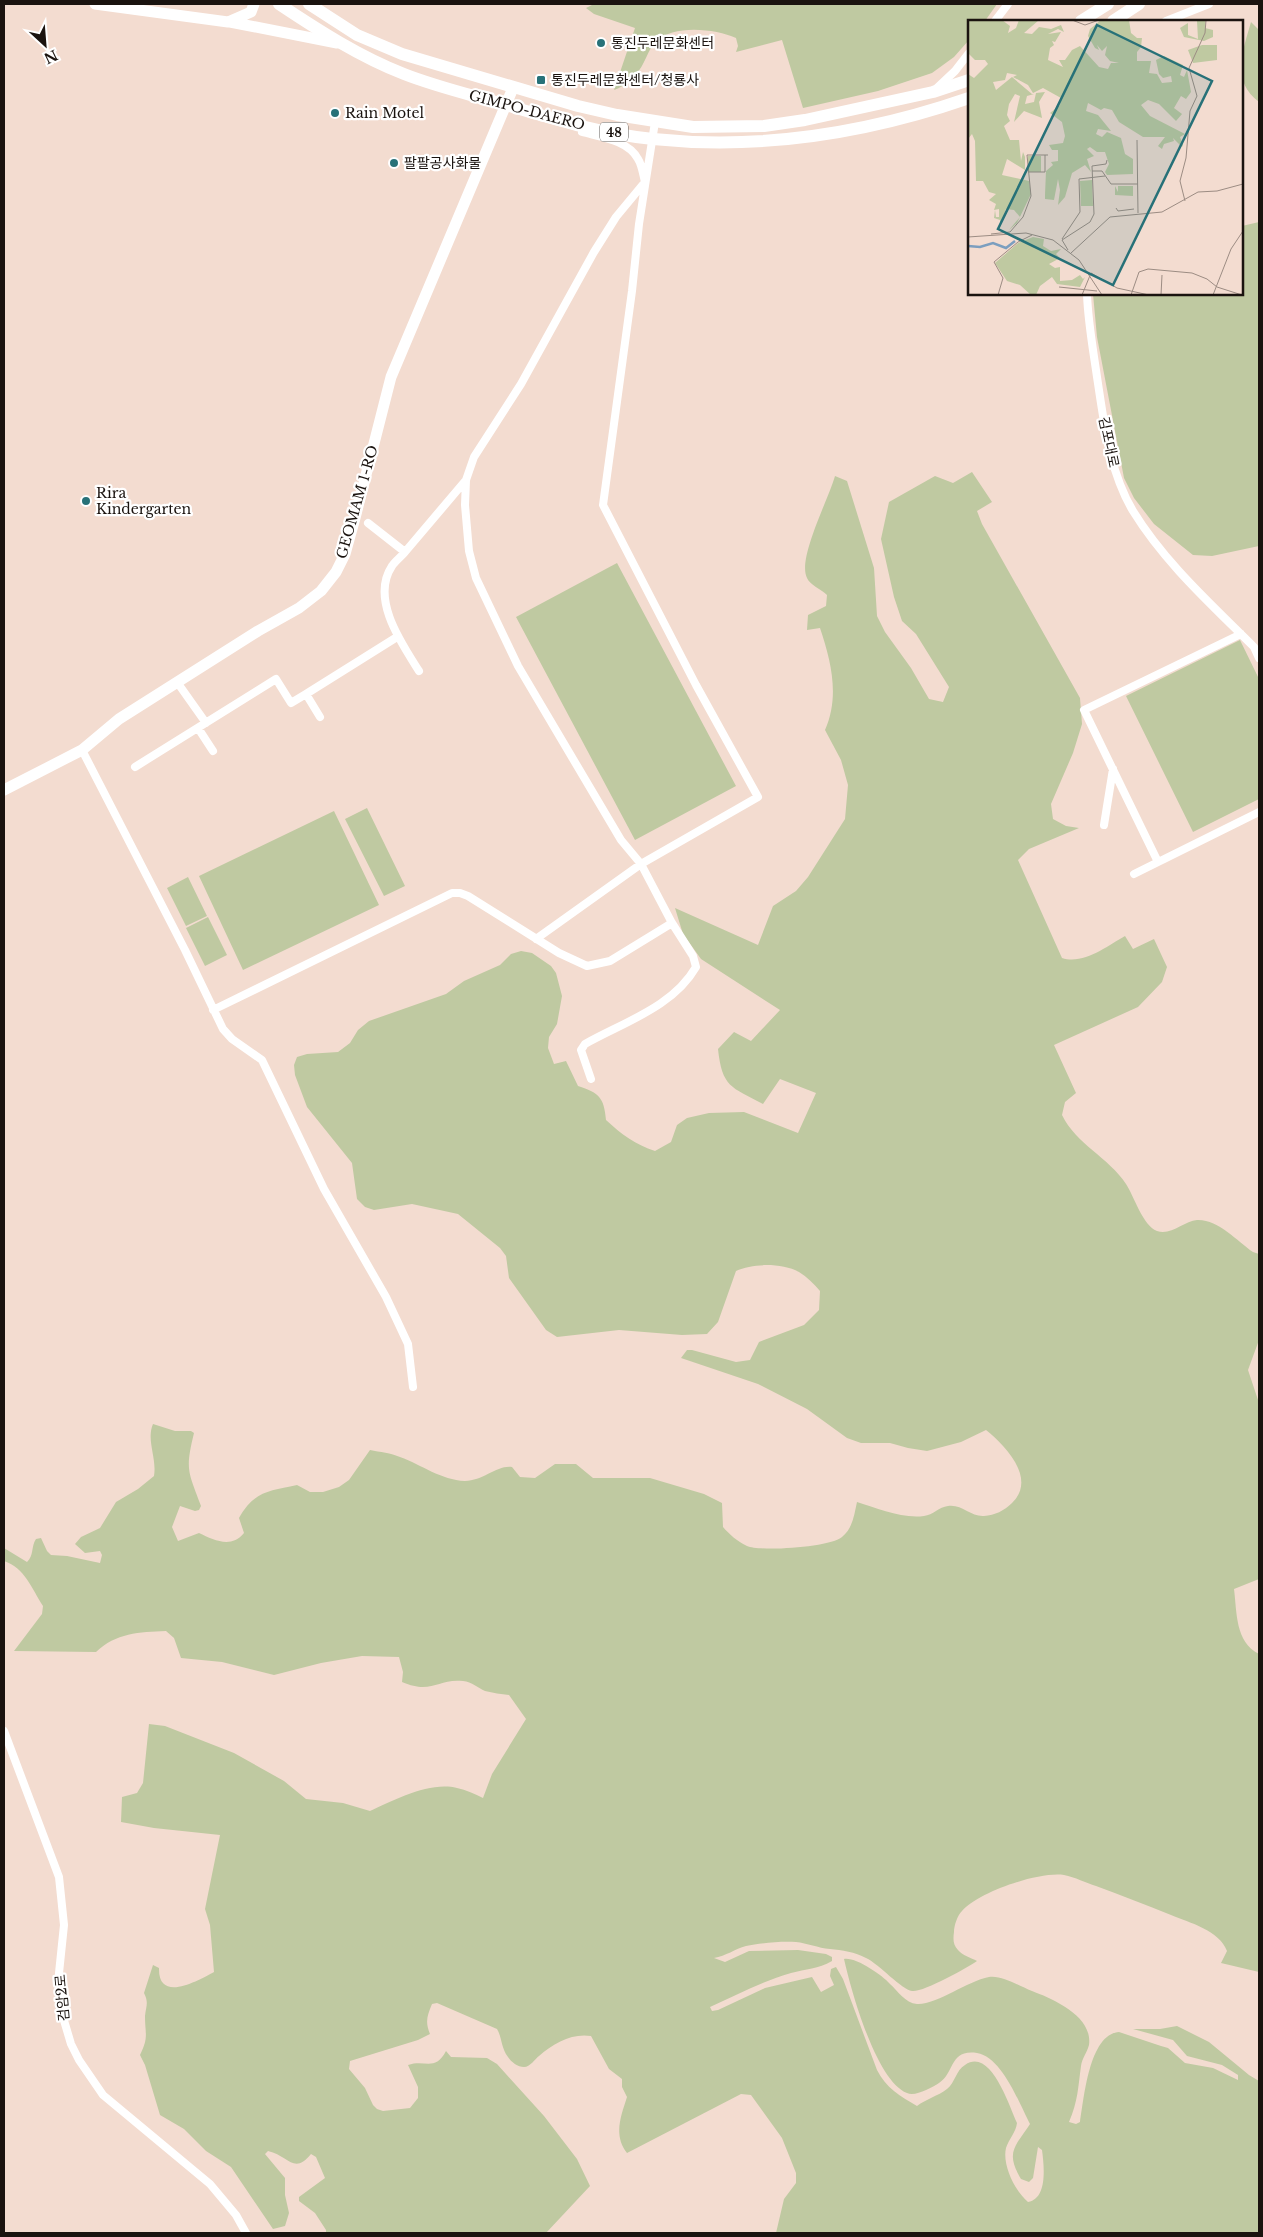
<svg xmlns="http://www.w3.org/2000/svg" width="1263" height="2237" font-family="'Libre Baskerville','Noto Sans KR',serif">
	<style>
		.green { fill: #bfc9a1 }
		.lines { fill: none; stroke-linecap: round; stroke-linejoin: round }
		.street { stroke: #fff; stroke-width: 8 }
		.secondary { stroke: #fff; stroke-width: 11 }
		.primary { stroke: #fff; stroke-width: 12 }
		.poi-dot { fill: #277178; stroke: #fff; stroke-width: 2 }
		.labels { text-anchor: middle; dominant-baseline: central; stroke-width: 4.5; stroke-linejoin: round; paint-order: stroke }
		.shield { fill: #fff; stroke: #5f5a57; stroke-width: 1 }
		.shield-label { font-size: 12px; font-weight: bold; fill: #1a130f }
		.poi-label { font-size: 14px; fill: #1a130f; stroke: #fff; text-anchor: start }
		.street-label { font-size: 14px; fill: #1a130f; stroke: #fff }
		.inset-river { fill: none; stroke: #7b9ebf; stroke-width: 2.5 }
		.inset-road { fill: none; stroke: #9c8c83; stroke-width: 1 }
		.view { fill: #277178; fill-opacity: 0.15; stroke: #277178; stroke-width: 2.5 }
		.inset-edge { fill: none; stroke: #1a130f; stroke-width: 2.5 }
	</style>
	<rect width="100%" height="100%" fill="#f3dcd0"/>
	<path class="green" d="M594 4H997L985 21H969V40L954 57 932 73 878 91 803 108 782 40 736 52 738 46 736 38C715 29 674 24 655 42 650 48 647 56 644 62 638 75 626 86 614 90L635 28 594 14 586 8Z
		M1251 22 1259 30V102C1230 80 1243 51 1251 22Z
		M1259 222V546L1212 556 1193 555 1154 524 1134 498 1124 478 1097 337 1093 294H1242V226Z
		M972 472 992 502 977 511 982 524 1080 698 1082 724 1073 753 1051 804 1053 819 1066 826 1079 828 1029 849 1018 860 1062 958C1084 965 1107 946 1125 936L1133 949 1154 939 1167 967 1162 982 1138 1007 1054 1045 1076 1093 1065 1102 1062 1115C1076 1144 1108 1157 1126 1184 1134 1196 1143 1226 1157 1231 1171 1236 1184 1221 1197 1220 1218 1219 1237 1241 1253 1252L1259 1254V1340L1248 1370 1259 1403V1579L1234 1589C1237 1612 1235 1642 1259 1654V1972L1221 1963 1227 1951C1219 1930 1190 1923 1171 1915 1146 1905 1121 1895 1096 1886 1086 1883 1075 1877 1064 1875 1040 1871 978 1892 962 1911 957 1916 954 1926 954 1932 953 1939 953 1945 958 1950 962 1955 971 1958 977 1961 967 1968 922 1993 912 1991 902 1990 879 1964 866 1958 855 1952 842 1950 830 1949 818 1948 807 1943 796 1942 781 1941 760 1943 746 1946 735 1949 726 1956 714 1958L725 1962 749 1951 798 1950 826 1954 832 1957V1961C818 1969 806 1969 791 1973 763 1981 737 1995 710 2007L712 2011 718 2010 765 1988 812 1977 821 1992 834 1985 830 1976 831 1969 836 1967 843 1979 877 2070C886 2088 900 2096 917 2106 926 2099 938 2096 947 2089 955 2083 956 2070 965 2065 991 2047 1009 2106 1017 2123 1016 2132 1009 2139 1006 2148 1002 2165 1015 2191 1028 2202 1048 2199 1044 2165 1042 2150L1038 2147 1033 2178 1029 2182 1021 2179C1005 2152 1015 2147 1030 2124 1019 2103 1002 2057 977 2053 949 2049 955 2073 939 2083 931 2088 915 2097 907 2093 876 2081 851 1990 844 1959 856 1957 882 1975 890 1984 898 1991 905 2003 917 2004 937 2005 967 1981 989 1977 1002 1975 1019 1986 1032 1991 1053 1999 1093 2016 1089 2045 1087 2053 1082 2058 1081 2066 1078 2088 1078 2101 1069 2122L1076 2124 1080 2122C1084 2099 1089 2034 1119 2032L1161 2046 1168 2048 1185 2063 1213 2068 1238 2080V2075L1222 2065 1187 2056 1173 2040 1133 2029H1160L1177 2026 1209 2042 1249 2075 1259 2081V2233H776L784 2199 796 2183V2173L782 2138 751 2095 741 2094 627 2153C613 2135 621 2116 627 2097L622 2087V2079L609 2069 591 2036C572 2033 554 2043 539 2056 535 2059 530 2067 524 2067 518 2067 511 2062 508 2057 501 2048 502 2037 497 2029L437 2003 432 2004C427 2016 425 2022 430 2034L418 2040 350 2061 349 2069 365 2088 373 2105 377 2109 383 2111 410 2108 418 2098V2087L408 2065C425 2059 435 2072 446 2051L451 2057 487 2058 497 2064 544 2116 577 2159 590 2186 546 2233H326V2230L315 2213 299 2201V2197L325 2178 316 2157 311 2154C294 2175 289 2156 268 2151L265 2154 285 2178V2195L289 2213 285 2226 273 2229 231 2167 206 2151 184 2129 160 2115 145 2065 140 2055C149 2037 145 2034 145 2016 146 2006 149 2003 144 1993L153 1965 159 1968C158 2004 199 1980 214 1972L210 1925 205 1909 220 1835 154 1828 121 1822 122 1797 137 1793 143 1783 149 1724 165 1726 234 1753 284 1781 306 1799 343 1803 370 1811C394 1800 430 1781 457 1788 466 1790 475 1794 483 1798L492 1774 526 1719 509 1695C501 1694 493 1693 485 1691 478 1688 472 1682 463 1681 438 1678 432 1695 402 1682L403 1672 399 1657 362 1656 321 1663 274 1675 222 1662 181 1658 174 1638 166 1631C139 1632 116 1633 96 1652L14 1651 42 1614 43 1606C32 1589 25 1568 4 1561V1548L27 1562C34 1556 31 1546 36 1539L41 1538 47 1551 51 1555 67 1556 100 1563 102 1555 100 1551 85 1553 75 1544 81 1537 100 1528 116 1502 138 1489 154 1476C157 1458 146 1440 153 1424L175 1431H191L194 1433C185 1470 188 1471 201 1506L199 1510 195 1511 180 1506 172 1527 178 1541 199 1533C214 1540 231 1549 244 1533L239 1518C254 1491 269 1491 297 1485L310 1492H323L339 1487 349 1480 370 1450C380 1452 391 1453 400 1457 422 1465 441 1480 465 1481 483 1481 497 1465 512 1467L520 1477 535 1478 555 1464H576L593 1478H650L704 1494 722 1503 723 1527C729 1534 738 1542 747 1546 761 1552 831 1547 842 1537 853 1528 854 1515 857 1502 877 1508 902 1519 924 1516 933 1515 939 1507 948 1506 962 1504 971 1517 984 1516 995 1515 1004 1511 1012 1503 1037 1479 1006 1446 986 1430L961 1442 927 1451 908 1448 890 1443H861L847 1438 807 1409 758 1384 681 1358 687 1350H692L736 1362 750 1360 759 1342 804 1325 819 1310 820 1291C814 1284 807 1277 799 1272 782 1263 753 1263 736 1271L718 1322 707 1334 682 1335 619 1330 557 1337 546 1330 509 1278 506 1256 500 1248 458 1214 412 1204 374 1210 365 1207 357 1199 352 1163 307 1107 295 1075 294 1065 297 1057 307 1054 338 1052 350 1043 358 1030 369 1021 446 994 464 981 500 965 511 954 521 951 532 953 551 966 556 973 562 996 557 1024 549 1037 548 1048 554 1064 566 1061 578 1086C599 1093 604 1097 606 1120 621 1134 636 1145 655 1151L671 1142 677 1125 687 1118 709 1113 744 1112 798 1133 816 1093 780 1079 763 1104C731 1087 722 1087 718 1049L734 1032 751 1041 780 1010 701 959 683 934 675 908 758 945 773 906 796 891 808 877 845 819 848 785 841 760 825 730C840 696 831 661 820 628L807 630 808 615 826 606 827 595C822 590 809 584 807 578 797 559 829 498 835 476L847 481 874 568 877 616 885 632 911 668 929 699 943 702 949 687 916 634 902 621 894 597 881 539 889 502 935 476 953 483Z
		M617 563 736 786 635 840 516 617Z
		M1240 640 1259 679V799L1193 832 1126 696Z
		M367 808 405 886 384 896 345 819Z
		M334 811 379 905 243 970 199 876Z
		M188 877 207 916 186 926 167 888Z
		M208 917 227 955 205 966 186 928Z"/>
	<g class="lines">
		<path class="street" d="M995 21 1008 4
			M1166 21 1209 4
			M937 88 955 71 969 53
			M582 132C600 137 628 140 638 159 642 165 643 174 645 182L616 217 594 252 521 384 474 457 466 480 465 505 469 551 476 578 518 666 621 840 641 864 672 923 693 956 696 967C673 1007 624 1022 585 1044L581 1050 591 1079
			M1087 294C1088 322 1093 349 1097 377 1104 422 1109 471 1133 511 1165 563 1211 604 1254 647L1259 658
			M368 523 405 552 466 480
			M405 552C401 557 395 561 392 566 370 599 402 644 419 671
			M177 682 206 723
			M320 717 306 694 397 637
			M198 728 213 751
			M82 750 185 950 223 1029 232 1039 262 1060 324 1189 386 1297 408 1344 413 1387
			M135 767 276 679 291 703 306 694
			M1104 825 1113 769
			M1158 862 1084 710 1241 634
			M1134 874 1259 812
			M536 939 641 864 758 797 696 685 603 505 632 291 639 224 655 122
			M213 1010 452 893H460L468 896 559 953 587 966 610 961 672 923
			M4 1731 59 1877 64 1925 59 1973 60 2007 71 2044 79 2060 103 2095 210 2184 236 2215 246 2233"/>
		<path class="secondary" d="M95 4 228 22 251 12 254 4
			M230 22 337 43
			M4 790 82 750 119 719 258 631 299 608 321 591 336 572 345 554 355 518 391 377 513 88"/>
		<path class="primary" d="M279 4C318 30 360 57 404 74 437 87 472 95 506 105 553 119 603 134 653 139 760 150 868 133 969 98
			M309 4 357 35 402 54 578 106 617 115 693 127 764 126 805 120 933 92 969 80
			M1081 21 1108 4
			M1113 21 1139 4"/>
	</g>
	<g class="poi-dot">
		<circle cx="601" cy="43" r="5"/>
		<rect x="536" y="75" width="10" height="10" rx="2.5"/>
		<circle cx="335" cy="113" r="5"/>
		<circle cx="394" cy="163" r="5"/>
		<circle cx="86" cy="501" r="5"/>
	</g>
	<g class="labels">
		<rect class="shield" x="600" y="122.5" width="28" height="19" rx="4"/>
		<g class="shield-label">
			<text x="614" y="132">48</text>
		</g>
		<g class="poi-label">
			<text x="611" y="43">통진두레문화센터</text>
			<text x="551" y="80">통진두레문화센터/청룡사</text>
			<text x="345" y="113">Rain Motel</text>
			<text x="404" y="163">팔팔공사화물</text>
			<text x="96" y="493">Rira<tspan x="96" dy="16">Kindergarten</tspan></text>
		</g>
		<g class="street-label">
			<text transform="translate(527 110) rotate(15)">GIMPO-DAERO</text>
			<text transform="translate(1109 442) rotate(78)">김포대로</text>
			<text transform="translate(357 502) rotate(-74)">GEOMAM 1-RO</text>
			<text transform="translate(62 1998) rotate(-95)">검암2로</text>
		</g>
	</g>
	<g transform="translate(968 20)">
		<rect width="275" height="275" fill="#f3dcd0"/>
		<path d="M0 0H34L42 6 40 13 48 8 51 0H71L56 13 64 14 71 7 83 9 93 5 96 12 90 9 80 14 93 12 87 22 84 21 86 25 82 28 80 40 95 47 91 40H97L104 30 112 26 131 47 140 49 143 43H151L142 41 137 35 139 26 134 31 129 25 131 30 127 28 120 16 122 9 133 0H161L163 13 169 18H174L173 27 169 32V41H183L181 53 189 54 194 63 204 62 203 56 195 58 191 54 188 40 196 36 215 45 212 55 216 57 219 50 223 72 218 79 213 76 206 88 214 94 208 101 191 84 180 80 173 85 182 96 217 114 212 117 215 125 214 127 205 118 206 121 196 124 194 129 190 126 197 117H175L151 102 144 90 136 88 133 90 120 83 118 91 130 95 143 111 130 109 128 114 134 117 139 112 153 118 157 134 165 139V154L139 155 137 152 141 144 137 132H129L122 127 119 129 126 136 119 139 123 152 117 145 104 153 97 177 90 185 92 170 90 159 86 180 77 179V175L78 151 85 145 83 142 90 141V130H84L81 125 95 123 97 116 94 102 82 93 92 85 93 78 75 68 65 73 60 65 45 57 49 55 39 53 37 60 25 62 28 70 44 57 64 74H66L59 76 57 84 66 82 68 73 77 72 71 82 74 98 56 91 46 102 52 76 47 74 41 84 39 95 42 101 36 106 42 120H51L53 141 55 132 57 137V150L39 139 34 155 61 161 63 174 49 203 41 210 52 197 46 190 38 189 32 207V200L26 198 27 190 28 197H31V189L26 190 28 184 21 180 28 174 21 172 15 161H8L7 121 4 114 0 119V54L6 58 20 44 17 40H7L0 33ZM229 1H237V8L245 10V17L236 21 216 17 212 8 220 3V15L230 19ZM234 25H249V40L225 43 220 30ZM60 136H73V152H60ZM124 160 125 186H113L112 161ZM147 166 150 172V166H165V176L147 175ZM65 217 76 219 75 226 83 231 93 229 88 234 92 238 81 244 87 248 92 247V261L104 260 112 255 115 259 117 257 112 267 89 264 84 257 72 266 68 275H63L52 265 39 261 27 243 50 223Z" fill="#bfc9a1"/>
		<path class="inset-river" d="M0 226 12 227 25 223 38 228 47 221"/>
		<path class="inset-road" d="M104 0 117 5 131 0M169 120 170 193M124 151H134L143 164H170M60 152H77V135M217 181 212 161 218 138 222 91 229 76 221 48 237 13 238 0M148 188 150 191 166 189M42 212 55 197 63 176 59 135H80M23 214 42 212M0 217 58 213 85 220 111 240 134 275M94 219 112 192 111 159 137 156M100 230 94 220 122 202 126 194 124 146 138 144 139 140M103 233 142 197 194 192 230 172 249 171 275 164M91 267 129 271M30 275 35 258 26 242 50 222 64 215M114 275 123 253 149 268 181 275M163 275 171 252 180 249 224 253 239 259 249 267 274 275M193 275 194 255M245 275 263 229 275 211"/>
		<path class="view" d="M129 5 244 61 145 265 30 209Z"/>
		<rect width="275" height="275" class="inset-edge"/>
	</g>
	<rect width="1263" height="2237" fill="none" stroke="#1a130f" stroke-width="10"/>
	<g transform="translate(45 45) rotate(154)" stroke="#ffffff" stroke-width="4" paint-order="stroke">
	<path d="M0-4L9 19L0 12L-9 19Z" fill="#1a130f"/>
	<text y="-8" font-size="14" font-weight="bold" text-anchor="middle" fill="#1a130f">N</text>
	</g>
</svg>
